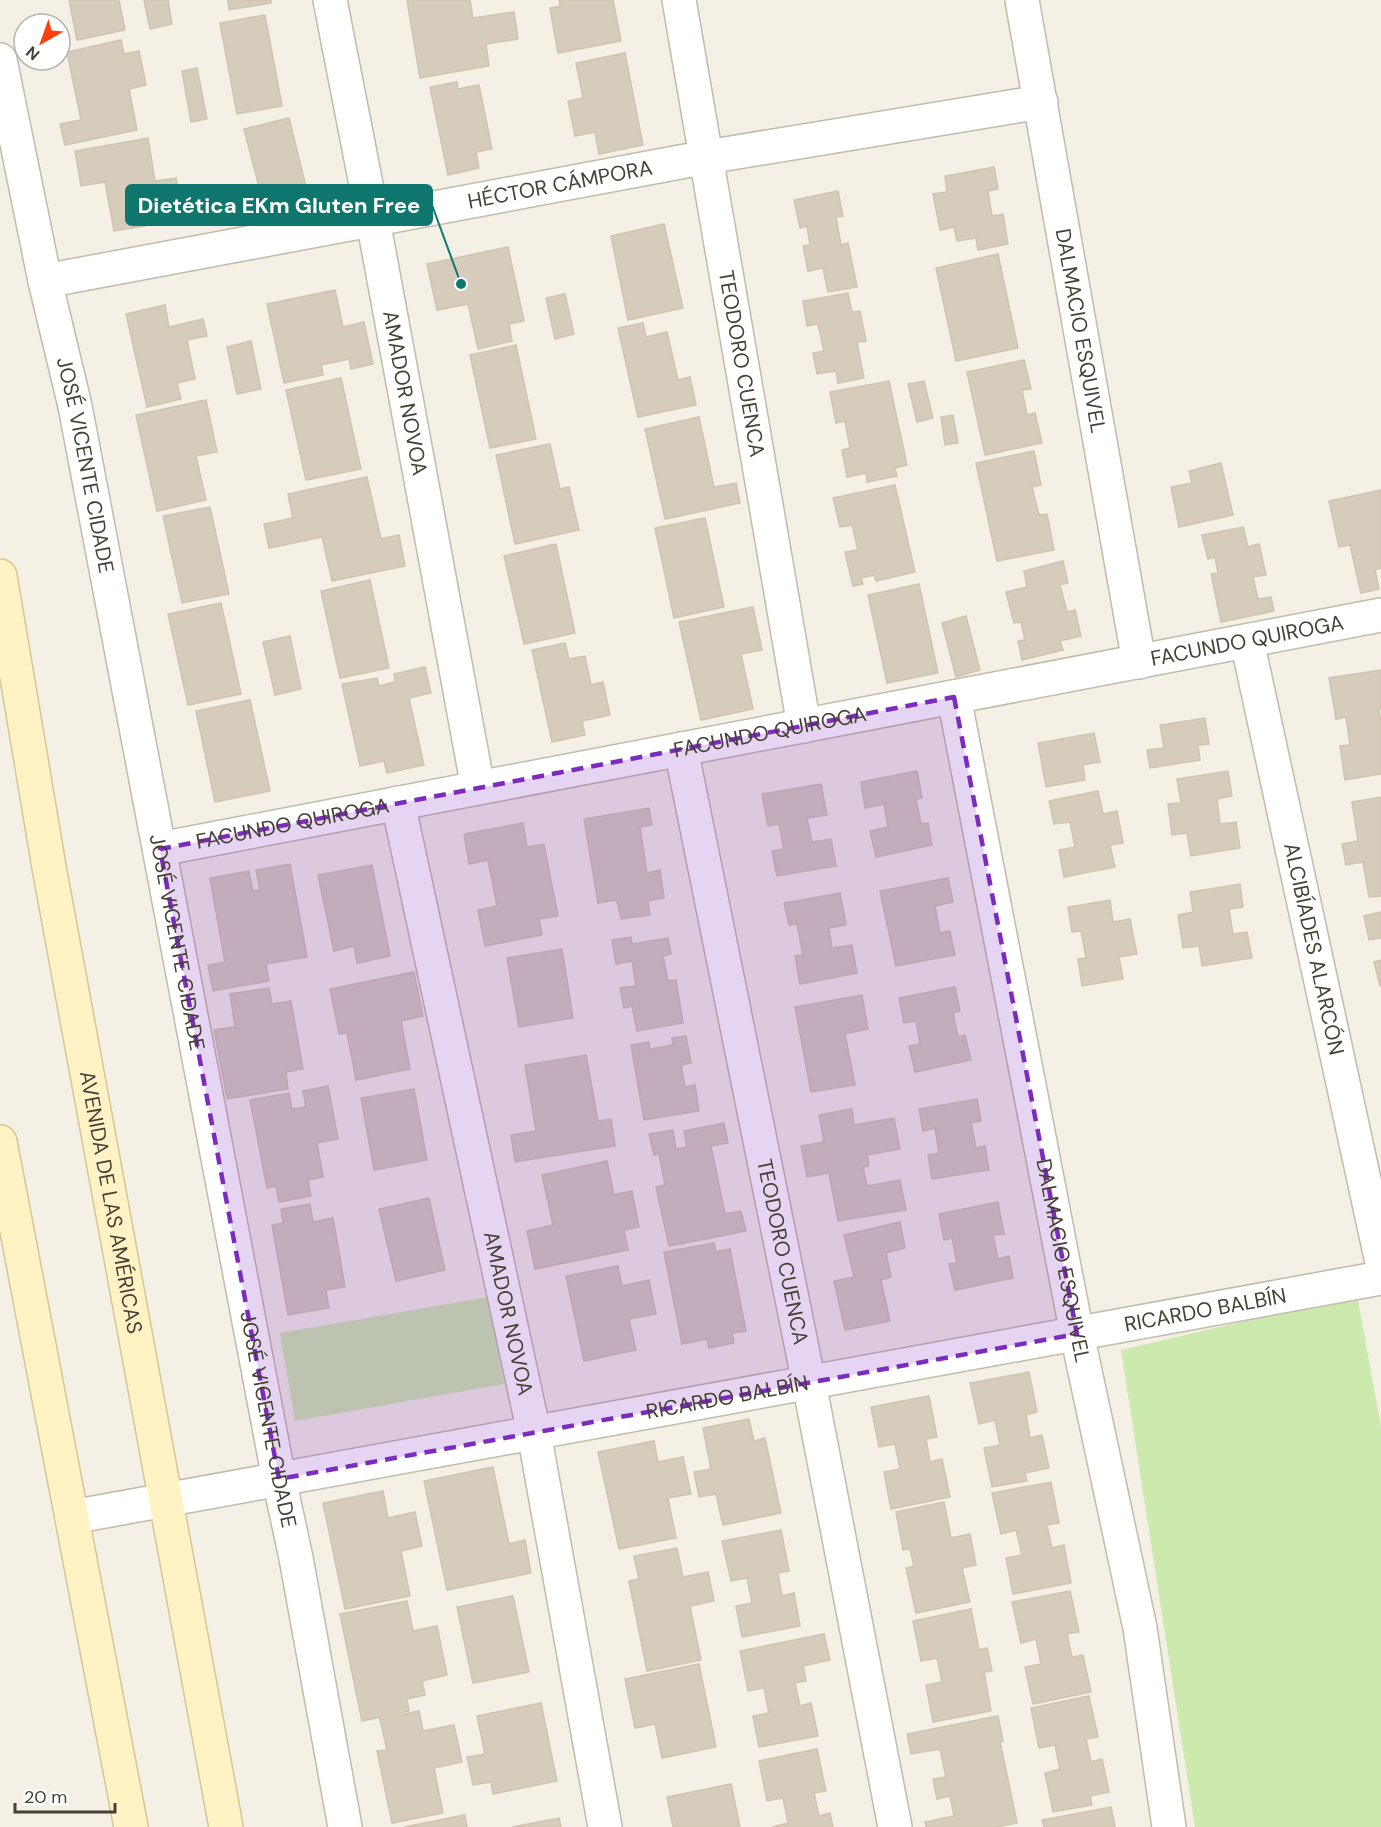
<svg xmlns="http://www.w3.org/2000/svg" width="1381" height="1827" font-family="'DM Sans',sans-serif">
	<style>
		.green { fill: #cce9ae }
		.building { fill: #d5ccbb; stroke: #d0c4ae; stroke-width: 1.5 }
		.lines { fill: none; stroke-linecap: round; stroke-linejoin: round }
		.minor-casing { stroke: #c2bbab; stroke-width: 36 }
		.secondary-casing { stroke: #d5c695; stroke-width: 36 }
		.minor { stroke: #fff; stroke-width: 33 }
		.secondary { stroke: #fff3c5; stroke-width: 33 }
		.marked { fill: #7b2cbf; fill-opacity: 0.2; stroke: #7b2cbf; stroke-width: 4.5; stroke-dasharray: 12 8; stroke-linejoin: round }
		.labels { text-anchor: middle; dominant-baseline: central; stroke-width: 4.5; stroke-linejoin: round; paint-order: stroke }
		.street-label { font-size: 21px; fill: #474035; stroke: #fff }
		.leader { fill: none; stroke: #0f766e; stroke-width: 2 }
		.callout-dot { fill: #0f766e; stroke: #fff; stroke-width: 2 }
		.callout { fill: #0f766e; stroke: #0f766e; stroke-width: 2 }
		.callout-label { font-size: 22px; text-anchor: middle; font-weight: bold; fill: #fff }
	</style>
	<rect width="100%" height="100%" fill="#f4f0e6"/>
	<path class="green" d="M1357 1295 1381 1426V1827H1195L1121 1350Z
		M488 1297 504 1384 295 1421 280 1333Z"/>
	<path class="building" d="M69 0H119L125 30 77 40Z
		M144 0H168L172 24 150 29Z
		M228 0H271V3L229 10Z
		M407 0H470L473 18 514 12 518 39 486 44 489 66 420 78Z
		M559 0H613L621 41 558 53 550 8 560 6Z
		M265 15 282 106 237 114 220 23Z
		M121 40 124 54 139 51 146 85 129 89 137 130 65 145 60 124 81 120 67 52Z
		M625 53 643 145 599 154 595 132 575 136 568 101 583 98 576 63Z
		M197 68 207 119 191 122 182 71Z
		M457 82 458 89 479 85 492 149 476 152 479 168 448 175 430 87Z
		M289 118 307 191 263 202 244 129Z
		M148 138 155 181 176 178 183 220 114 231 105 182 81 186 75 151Z
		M994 167 998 189 988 191 992 216 1003 214 1008 244 978 250 976 238 957 241 954 227 940 230 933 194 947 192 945 176Z
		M838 191 843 216 836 217 841 245 848 243 857 287 828 292 823 268 808 271 803 246 810 245 807 226 800 228 794 200Z
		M664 224 683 308 628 320 611 236Z
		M508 247 524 321 509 324 512 341 478 349 468 304 437 310 427 264Z
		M998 254 1018 348 956 361 936 268Z
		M335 290 343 327 364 322 373 364 351 369 349 359 321 365 323 375 284 383 267 304Z
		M848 293 852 312 860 311 866 341 857 342 864 378 838 383 836 371 817 374 813 353 824 351 818 324 807 326 803 301Z
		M565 294 574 334 555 339 546 298Z
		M165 305 169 327 203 319 207 336 187 340 195 379 177 383 181 399 147 407 126 314Z
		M643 323 646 337 667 332 678 380 690 377 696 405 638 417 618 328Z
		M251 341 261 389 237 394 227 347Z
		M516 345 536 439 490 448 470 355Z
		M1024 360 1031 389 1022 390 1027 415 1035 413 1042 443 985 455 967 372Z
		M341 378 361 469 306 480 286 390Z
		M889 381 907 465 895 468 897 476 867 482 866 473 847 477 842 450 850 448 845 421 836 423 830 392Z
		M924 381 933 418 917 422 908 384Z
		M206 400 217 452 196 456 206 500 157 511 136 415Z
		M953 415 958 443 945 445 941 417Z
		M699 417 714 487 736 483 740 503 665 519 645 429Z
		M550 444 560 489 569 487 579 530 515 544 496 455Z
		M1034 451 1041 485 1032 487 1039 515 1047 514 1054 550 997 561 976 463Z
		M1221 463 1233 515 1179 527 1171 487 1192 483 1189 471Z
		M367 477 381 539 399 535 405 566 332 581 322 537 269 548 264 524 293 518 288 494Z
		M895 485 915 572 876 581 874 575 861 578 863 584 853 586 845 552 858 550 852 525 840 527 833 498Z
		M1381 490V568L1375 570 1379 589 1361 593 1350 545 1339 547 1329 501Z
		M210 507 229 594 182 603 163 516Z
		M705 518 724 607 674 618 655 528Z
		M1243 527 1248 547 1259 544 1266 575 1253 577 1258 599 1271 597 1274 611 1221 622 1211 574 1218 573 1215 557 1208 559 1202 535Z
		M556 544 575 633 524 644 504 556Z
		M1063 561 1068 583 1060 585 1067 612 1075 610 1081 636 1060 641 1063 650 1022 660 1018 641 1025 640 1021 622 1014 623 1006 592 1027 587 1024 571Z
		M370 580 389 668 340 678 321 591Z
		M919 584 938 673 887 683 868 595Z
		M221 603 241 694 188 705 168 614Z
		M753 607 762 650 741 654 753 709 701 720 679 622Z
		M966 616 980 670 956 677 942 623Z
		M290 636 301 689 275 695 263 642Z
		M565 643 569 659 585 656 591 685 603 682 610 715 582 721 585 735 552 742 532 650Z
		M425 667 431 693 409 698 424 765 387 773 384 761 360 766 342 684 377 678 379 686 395 682 394 674Z
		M1381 670V709H1379L1381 724V774L1345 780 1340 746 1350 745 1346 717 1336 719 1329 678Z
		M250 700 270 791 215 802 196 711Z
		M1205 718 1209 744 1198 745 1200 760 1150 768 1147 750 1164 748 1160 725Z
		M1094 733 1100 762 1083 765 1085 780 1046 787 1038 743Z
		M917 771 922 798 916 799 921 824 928 823 932 845 876 857 870 831 888 827 884 804 865 808 861 782Z
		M1228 771 1232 796 1217 799 1220 824 1236 822 1240 848 1191 856 1187 833 1172 835 1168 804 1181 803 1177 779Z
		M821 784 827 815 807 818 812 842 831 839 836 866 777 876 772 851 784 849 779 824 768 826 762 794Z
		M1098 791 1103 814 1117 811 1123 843 1110 845 1115 867 1064 877 1059 850 1075 847 1070 822 1054 824 1049 801Z
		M1381 797V896L1369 897 1363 862 1346 865 1342 844 1358 841 1352 802Z
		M649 808 652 825 640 827 647 873 660 870 664 898 648 901 650 915 621 919 617 900 598 903 584 819Z
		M523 823 527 847 544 844 558 916 539 919 542 935 485 946 478 910 497 906 488 860 469 864 464 834Z
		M290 864 307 957 266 964 269 981 213 991 208 965 225 962 210 878 249 871 253 891 260 890 256 870Z
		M372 865 390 956 357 963 354 946 334 951 318 875Z
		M948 878 953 902 935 906 940 933 950 931 955 955 896 966 880 891Z
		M1240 884 1243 907 1229 909 1233 934 1247 932 1252 958 1202 966 1199 946 1183 948 1178 915 1193 912 1190 892Z
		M840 893 846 925 829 928 832 948 852 945 857 973 800 984 795 956 803 955 797 924 789 925 784 903Z
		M1110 900 1113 922 1130 919 1137 954 1119 957 1123 979 1082 986 1078 959 1086 958 1081 931 1072 932 1068 907Z
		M1381 912V938L1369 940 1364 916Z
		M631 937 632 944 668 938 671 954 663 956 668 981 676 980 683 1023 637 1031 632 1006 624 1008 620 988 636 986 632 961 616 964 612 940Z
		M562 949 573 1018 519 1027 507 958Z
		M1381 960V986H1380L1374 962Z
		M414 972 423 1016 401 1021 410 1069 356 1080 347 1033 339 1034 330 989Z
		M955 987 960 1011 953 1013 958 1037 965 1035 971 1060 915 1072 909 1046 920 1044 916 1021 904 1023 899 998Z
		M269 988 272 1004 291 1001 303 1069 286 1072 288 1089 227 1099 214 1030 235 1027 230 994Z
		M862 995 868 1029 845 1034 855 1085 811 1092 795 1007Z
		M686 1036 691 1063 681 1065 685 1087 695 1085 699 1111 644 1120 631 1045 649 1042 650 1049 673 1045 672 1038Z
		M586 1055 598 1121 611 1119 615 1146 515 1162 511 1135 536 1131 525 1065Z
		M328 1086 338 1139 317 1143 323 1177 308 1180 311 1196 279 1202 276 1186 267 1188 250 1100 289 1093 292 1109 306 1107 303 1091Z
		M414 1089 427 1160 374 1170 361 1098Z
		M977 1099 981 1121 971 1123 976 1148 985 1146 989 1170 932 1179 928 1155 939 1153 935 1128 923 1131 919 1109Z
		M852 1109 854 1125 894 1118 900 1149 867 1155 869 1166 863 1167 867 1186 900 1180 906 1210 838 1221 829 1173 807 1177 801 1146 824 1142 819 1115Z
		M724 1123 728 1143 711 1146 725 1214 741 1211 746 1231 669 1246 656 1187 665 1185 659 1154 654 1155 649 1134 673 1130 676 1149 687 1147 684 1131Z
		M607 1161 614 1195 632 1191 639 1227 624 1230 628 1250 535 1269 527 1231 553 1225 542 1175Z
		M429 1198 445 1270 396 1281 379 1209Z
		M998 1202 1004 1234 993 1235 998 1259 1009 1256 1013 1278 955 1290 949 1264 957 1263 952 1238 944 1240 939 1214Z
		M310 1204 313 1222 333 1218 345 1287 326 1290 329 1308 288 1315 272 1225 283 1223 281 1209Z
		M900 1222 905 1248 886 1253 891 1277 881 1280 890 1321 845 1330 834 1281 854 1277 844 1235Z
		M714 1243 716 1252 730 1249 746 1331 732 1333 734 1343 709 1348 707 1339 682 1344 664 1252Z
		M618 1266 622 1286 649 1280 656 1314 629 1319 636 1350 584 1361 566 1276Z
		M1029 1372 1037 1412 1026 1415 1030 1438 1042 1435 1049 1468 1025 1473 1027 1481 992 1487 984 1448 1000 1445 995 1420 979 1424 970 1383Z
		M929 1396 937 1437 926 1439 930 1462 942 1459 950 1497 891 1509 884 1472 900 1469 895 1444 879 1447 871 1407Z
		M749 1419 754 1441 765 1438 781 1513 723 1525 716 1494 699 1497 694 1472 711 1469 703 1428Z
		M654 1441 658 1462 683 1457 691 1494 668 1498 676 1538 619 1549 598 1452Z
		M493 1467 509 1544 525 1540 531 1573 447 1590 424 1481Z
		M1051 1482 1059 1523 1047 1525 1052 1548 1064 1545 1071 1583 1013 1594 1006 1558 1022 1555 1016 1530 1001 1534 992 1493Z
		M383 1491 388 1518 415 1512 422 1546 401 1551 410 1596 345 1609 323 1503Z
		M944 1502 951 1538 970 1534 976 1565 962 1568 970 1602 916 1613 906 1568 914 1566 910 1549 903 1550 896 1512Z
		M781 1530 789 1571 778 1573 782 1596 794 1593 800 1626 742 1637 736 1606 752 1603 747 1578 731 1581 722 1541Z
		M677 1548 683 1577 708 1572 714 1601 690 1606 701 1660 647 1671 629 1581 639 1579 634 1556Z
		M1070 1591 1079 1632 1067 1634 1072 1657 1083 1655 1091 1692 1033 1704 1025 1667 1041 1664 1036 1639 1021 1643 1012 1602Z
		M513 1596 529 1672 473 1683 457 1607Z
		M407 1601 413 1631 437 1626 447 1675 422 1681 425 1695 407 1699 409 1711 362 1721 340 1614Z
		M971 1609 979 1650 987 1648 992 1671 984 1672 991 1711 933 1722 926 1685 942 1682 937 1658 921 1661 913 1621Z
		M824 1634 830 1660 803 1666 806 1681 795 1683 800 1706 811 1703 818 1736 759 1747 753 1716 769 1713 764 1688 748 1691 740 1651Z
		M699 1664 716 1747 662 1758 655 1724 635 1728 625 1679Z
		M1089 1696 1098 1737 1086 1739 1091 1762 1102 1759 1109 1792 1090 1796 1092 1805 1053 1812 1045 1773 1060 1769 1055 1745 1039 1748 1031 1708Z
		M541 1703 557 1781 493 1794 491 1782 473 1785 467 1757 485 1754 477 1716Z
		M419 1711 423 1731 454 1725 462 1762 434 1768 443 1813 392 1823 377 1751 387 1750 380 1719Z
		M998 1716 1003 1741H1000L1017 1823 996 1827H926L925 1822 954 1816 950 1796 937 1799 933 1779 946 1777 940 1749 911 1754 907 1734Z
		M817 1749 826 1791 814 1793 819 1816 830 1813 833 1827H772L788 1823 783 1798 767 1801 759 1761Z
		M731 1784 740 1827H673L667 1797Z
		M1111 1807 1115 1827H1044L1042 1820Z
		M465 1815 467 1827H404Z
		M559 1818 561 1827H512Z"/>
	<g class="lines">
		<defs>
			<g id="minor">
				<path id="s1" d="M330 0 373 220 478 788"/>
				<path id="s2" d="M679 0 804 726"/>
				<path id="s3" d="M1022 0 1139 662"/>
				<path id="s4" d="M0 60 45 281 75 406 279 1479 296 1558 345 1827"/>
				<path id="s5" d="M45 281 707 157 1041 102"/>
				<path id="s6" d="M1247 641 1381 1258"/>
				<path id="s7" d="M954 697 1077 1334 1140 1628 1169 1827"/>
				<path id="s8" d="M681 749 809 1383 895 1827"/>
				<path id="s9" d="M398 803 534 1433 605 1827"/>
				<path id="s10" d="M160 849 1381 615"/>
				<path id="s11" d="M72 1517 1381 1278"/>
			</g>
			<g id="secondary">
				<path id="s12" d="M0 576 49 867 226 1827"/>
				<path d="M0 1142 131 1827"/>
			</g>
		</defs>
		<use href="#minor" class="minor-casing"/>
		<use href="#secondary" class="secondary-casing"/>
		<use href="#minor" class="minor"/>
		<use href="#secondary" class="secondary"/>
	</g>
	<path class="marked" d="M954 697 1077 1334 279 1479 160 849Z"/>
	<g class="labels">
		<g class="street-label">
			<text stroke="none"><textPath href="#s5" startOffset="524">HÉCTOR CÁMPORA</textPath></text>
			<text stroke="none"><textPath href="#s3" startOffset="336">DALMACIO ESQUIVEL</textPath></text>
			<text stroke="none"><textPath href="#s2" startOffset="369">TEODORO CUENCA</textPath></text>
			<text stroke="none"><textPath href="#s1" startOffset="400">AMADOR NOVOA</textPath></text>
			<text stroke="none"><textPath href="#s4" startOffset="414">JOSÉ VICENTE CIDADE</textPath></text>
			<text stroke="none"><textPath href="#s10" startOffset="1107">FACUNDO QUIROGA</textPath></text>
			<text stroke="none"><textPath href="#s10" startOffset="621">FACUNDO QUIROGA</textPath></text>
			<text stroke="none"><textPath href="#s10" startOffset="135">FACUNDO QUIROGA</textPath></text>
			<text stroke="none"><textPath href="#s4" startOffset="900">JOSÉ VICENTE CIDADE</textPath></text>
			<text stroke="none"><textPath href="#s6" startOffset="315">ALCIBÍADES ALARCÓN</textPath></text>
			<text stroke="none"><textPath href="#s12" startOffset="636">AVENIDA DE LAS AMÉRICAS</textPath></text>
			<text stroke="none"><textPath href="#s8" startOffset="513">TEODORO CUENCA</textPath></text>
			<text stroke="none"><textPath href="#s7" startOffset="574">DALMACIO ESQUIVEL</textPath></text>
			<text stroke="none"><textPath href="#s11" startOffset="1152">RICARDO BALBÍN</textPath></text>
			<text stroke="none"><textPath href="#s9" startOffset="522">AMADOR NOVOA</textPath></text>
			<text stroke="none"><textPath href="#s11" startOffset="666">RICARDO BALBÍN</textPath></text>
			<text stroke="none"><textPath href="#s4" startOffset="1386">JOSÉ VICENTE CIDADE</textPath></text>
		</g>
	</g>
	<path class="leader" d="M461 284L432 205"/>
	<circle class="callout-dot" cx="461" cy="284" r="6"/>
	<rect class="callout" x="126" y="185" width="306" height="40" rx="6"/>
	<g class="callout-label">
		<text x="279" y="213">Dietética EKm Gluten Free</text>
	</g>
	<g transform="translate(42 42) rotate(220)"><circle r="28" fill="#ffffff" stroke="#b5b3ae" stroke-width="1.5"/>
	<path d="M0-4.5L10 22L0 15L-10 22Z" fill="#ff3e12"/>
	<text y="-9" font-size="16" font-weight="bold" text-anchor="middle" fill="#474035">N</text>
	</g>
	<path d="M15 1803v9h100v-9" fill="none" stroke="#474035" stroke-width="3"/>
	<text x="24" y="1803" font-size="18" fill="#474035" stroke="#ffffff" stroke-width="4.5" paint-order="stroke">20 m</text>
</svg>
